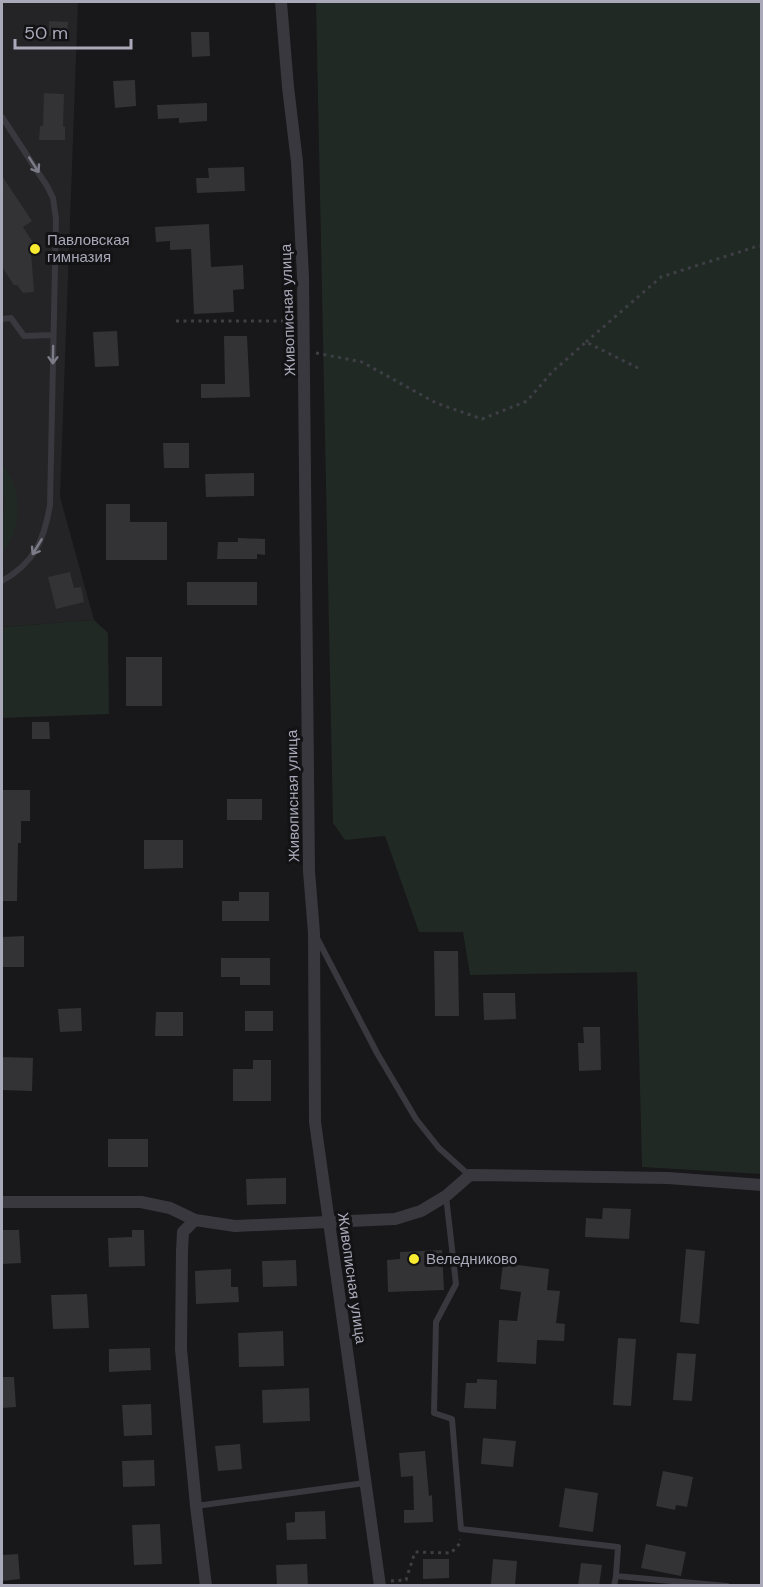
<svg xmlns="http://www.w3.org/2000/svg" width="763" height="1587" font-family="'DM Sans',sans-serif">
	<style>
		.built { fill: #242326 }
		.green { fill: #212924 }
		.building { fill: #333235 }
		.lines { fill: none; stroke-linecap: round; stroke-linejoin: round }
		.path { stroke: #3e3e45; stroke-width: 3; stroke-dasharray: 3 4.5; stroke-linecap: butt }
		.service { stroke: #39383e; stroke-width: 6 }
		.minor { stroke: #39383e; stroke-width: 12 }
		.oneway { stroke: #7c7c88 }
		.poi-dot { fill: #f8eb31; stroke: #131214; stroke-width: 2 }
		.labels { text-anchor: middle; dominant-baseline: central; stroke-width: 6; stroke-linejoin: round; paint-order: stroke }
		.poi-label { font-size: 15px; fill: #a9a9b9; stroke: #131214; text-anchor: start }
		.street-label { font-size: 15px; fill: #a9a9b9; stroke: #131214 }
	</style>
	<rect width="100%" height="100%" fill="#181719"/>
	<path class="built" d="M2 2H78L60 497 94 620 2 627Z"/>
	<path class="green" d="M316 2H761V1174L642 1167 637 972 470 975 463 932H419L385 836 345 840 333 823Z
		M2 463C23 489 23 528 2 554V526L4 504 2 491Z
		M94 620 108 633 109 714 2 718V627Z"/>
	<path class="building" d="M49 21 68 22 67 36H49Z
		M191 32H209L210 56 192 57Z
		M135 80 136 106 115 108 113 81Z
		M44 93 64 94 63 126 65 127V140H39L40 126H43Z
		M207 103V121L179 123V118L158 119 157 105Z
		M244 167 245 191 197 193 196 178H209L208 168Z
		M2 176 32 221 23 227 36 247 31 252 34 292 23 293 17 285H14L2 267Z
		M209 224 211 267 243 265 244 289 233 290 234 312 194 314 191 249 170 250V241L156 242 155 227Z
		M117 331 119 366 95 367 93 332Z
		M224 336H247L250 397 201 398V384H225Z
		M163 443H189V468H164Z
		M254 473V496L206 497 205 474Z
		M106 504H130V522H167V560H106Z
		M238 538 265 539V555L257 554V559H217L218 542H238Z
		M70 572 74 588 81 587 84 602 56 609 48 577Z
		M187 582H257V605H187Z
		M126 657H162V706H126Z
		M32 722H49L50 739H32Z
		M2 790H30V821H21V843H18L17 901H2Z
		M227 799H262V820H227Z
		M144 840H183V868L144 869Z
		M239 892H269V921H222V901H239Z
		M24 936V967H2V937Z
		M434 951H458L459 1016H435Z
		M221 958H270V985H240V977H221Z
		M483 993H515L516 1019 484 1020Z
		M81 1008 82 1031 60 1032 58 1009Z
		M245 1011H273V1031H245Z
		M156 1012H183V1036H155Z
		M583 1027H600L601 1070 579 1071 578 1043H584Z
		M2 1057 33 1058 32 1091 2 1090Z
		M253 1060H271V1101H233V1069H253Z
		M108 1139H148V1167H108Z
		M286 1178V1204L247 1205 246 1179Z
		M603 1208 631 1209 629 1239 585 1237 586 1218 602 1219Z
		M2 1230H19L21 1263 2 1264Z
		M132 1230H144L145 1266 109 1267 108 1238 132 1237Z
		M686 1249 705 1251 699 1324 680 1322Z
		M442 1250 444 1290 388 1292 387 1260 400 1259V1252Z
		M296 1260 297 1286 263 1287 262 1261Z
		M503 1263 549 1269 547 1290 560 1291 556 1323 565 1324 564 1341 537 1340 536 1364 497 1362 499 1320 517 1321 521 1292 500 1289Z
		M231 1269V1287H238L239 1302 196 1304 195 1271Z
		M87 1294 89 1328 53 1329 51 1295Z
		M283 1331 284 1366 239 1367 238 1333Z
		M618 1338 636 1339 631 1406 613 1405Z
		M150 1348 151 1370 109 1372V1349Z
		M677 1353 696 1354 692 1401 673 1400Z
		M2 1377H14L16 1407 2 1408Z
		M477 1379 497 1380 496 1409 464 1408 466 1383H477Z
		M309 1388 310 1421 263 1423 262 1390Z
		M151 1404 152 1435 124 1436 122 1405Z
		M483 1438 516 1441 513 1467 481 1464Z
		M240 1444 242 1469 218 1471 215 1446Z
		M425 1451 429 1496 432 1495 433 1522 404 1523V1510H414L413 1476 401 1477 399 1453Z
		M154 1460 155 1486 123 1487 122 1461Z
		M663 1471 693 1477 687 1507 676 1505 675 1510 656 1506Z
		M565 1488 598 1493 593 1532 559 1527Z
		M325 1511 326 1539 287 1540 286 1523 295 1522V1512Z
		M160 1524 162 1564 134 1565 132 1525Z
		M646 1544 686 1552 681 1576 641 1568Z
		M18 1554 20 1579 2 1581V1555Z
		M423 1559H449V1578L423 1579Z
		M493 1559 517 1561 515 1586 491 1584Z
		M581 1563 602 1565 599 1586H578Z
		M307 1564 308 1586H277L276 1565Z"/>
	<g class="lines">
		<path class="path" d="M176 321H290
			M586 342 661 277 758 246H762
			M316 353 362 362 436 403 482 419 527 401 552 372 586 342 640 369
			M391 1581 406 1580 415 1552 451 1553 460 1543V1539"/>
		<path class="service" d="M2 117 47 186 53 198 56 219 50 505C44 541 34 563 2 581
			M2 319 11 318 24 336 53 335
			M317 938 377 1053 416 1119 439 1148 469 1175
			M446 1196 456 1284 436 1322 434 1413 452 1419 461 1529 618 1547 616 1576
			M196 1506 365 1483
			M614 1586 616 1576 727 1586"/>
		<path class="minor" d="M281 2 288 87 297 162 303 276 309 871 314 933 315 1122 380 1586
			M2 1202H141L170 1208 195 1220 235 1226 395 1219 421 1211 446 1196 470 1175 668 1178 762 1185
			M195 1220 183 1232 182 1251 181 1349 196 1506 206 1586"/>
	</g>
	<defs><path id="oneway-shaft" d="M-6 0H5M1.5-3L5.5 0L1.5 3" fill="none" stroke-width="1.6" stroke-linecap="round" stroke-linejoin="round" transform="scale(1.5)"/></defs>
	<g class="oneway">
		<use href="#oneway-shaft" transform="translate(34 165) rotate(57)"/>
		<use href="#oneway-shaft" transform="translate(53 355) rotate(91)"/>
		<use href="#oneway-shaft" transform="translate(37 547) rotate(121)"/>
	</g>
	<g class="poi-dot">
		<circle cx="35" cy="249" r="6"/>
		<circle cx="414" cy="1259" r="6"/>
	</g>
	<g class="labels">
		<g class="poi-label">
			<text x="47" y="240">Павловская<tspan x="47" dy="17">гимназия</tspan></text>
			<text x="426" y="1259">Веледниково</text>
		</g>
		<g class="street-label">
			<text transform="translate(288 310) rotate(-92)">Живописная улица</text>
			<text transform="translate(293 796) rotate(-91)">Живописная улица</text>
			<text transform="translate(352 1278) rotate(82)">Живописная улица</text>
		</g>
	</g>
	<rect width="763" height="1587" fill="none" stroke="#a9a9b9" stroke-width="6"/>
	<path d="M15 39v9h116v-9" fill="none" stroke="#a9a9b9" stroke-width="3"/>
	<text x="24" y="39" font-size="18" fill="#a9a9b9" stroke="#131214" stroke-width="4.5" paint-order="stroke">50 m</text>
</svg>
